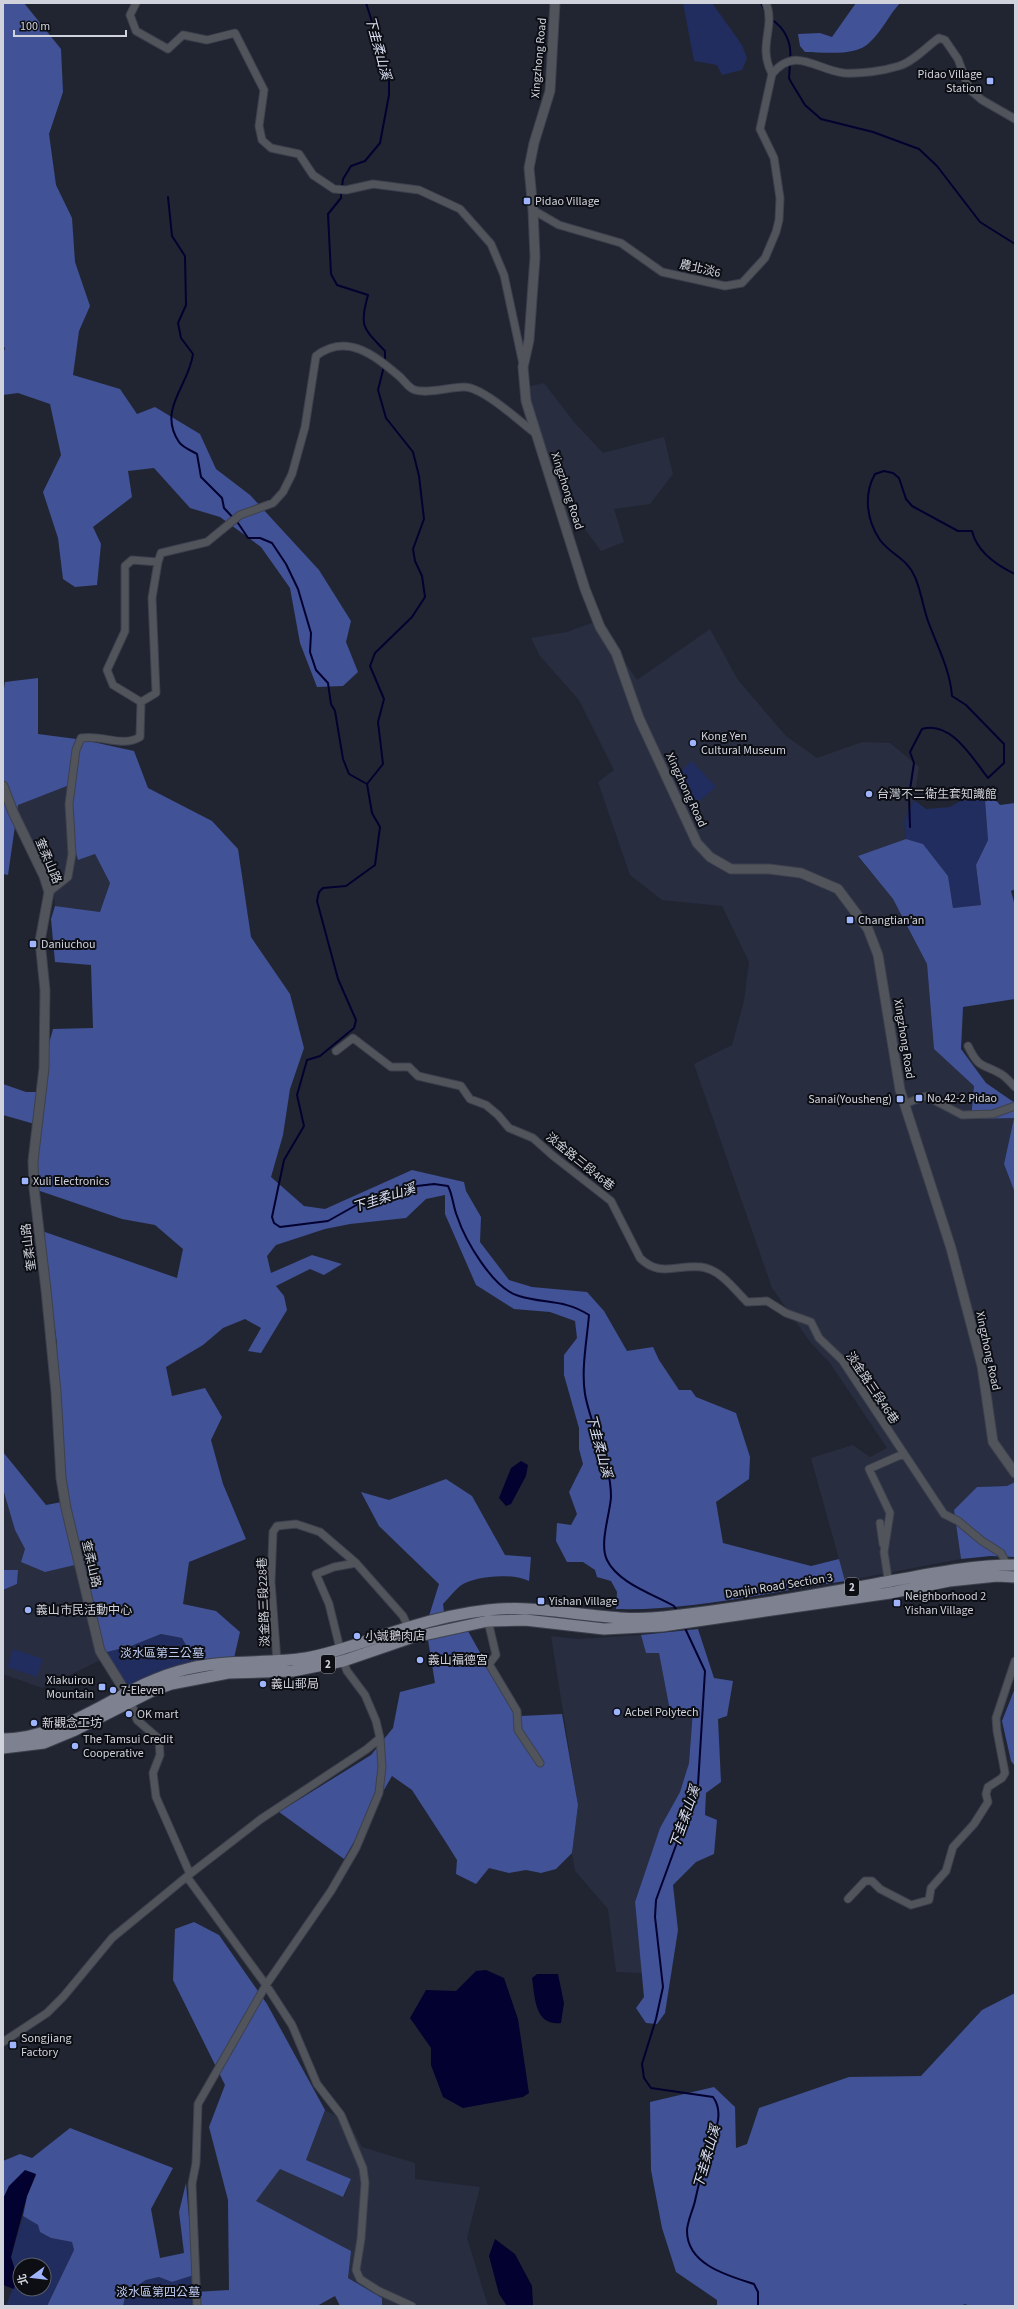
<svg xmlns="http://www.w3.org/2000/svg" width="1018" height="2309" font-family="'Source Sans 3','Noto Sans TC',sans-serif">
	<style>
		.built { fill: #282d40 }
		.green { fill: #212d5f; fill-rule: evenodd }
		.forest { fill: #415296 }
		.water { fill: #03012f }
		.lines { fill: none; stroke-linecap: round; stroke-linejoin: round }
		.stream { stroke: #03012f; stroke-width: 2 }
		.minor-casing { stroke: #3d414d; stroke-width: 9 }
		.tertiary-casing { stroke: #3d414d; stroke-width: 11 }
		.primary-casing { stroke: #3d414d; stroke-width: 13 }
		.minor { stroke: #52545b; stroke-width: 7 }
		.tertiary { stroke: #52545b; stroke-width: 9 }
		.primary { stroke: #7e8290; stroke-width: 11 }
		.poi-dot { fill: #9eb4fd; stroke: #0c0e14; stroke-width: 1.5 }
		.labels { text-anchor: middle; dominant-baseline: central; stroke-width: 4; stroke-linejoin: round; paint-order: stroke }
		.shield { fill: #0c0e14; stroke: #9598a0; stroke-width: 1 }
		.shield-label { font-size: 11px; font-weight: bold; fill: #d0d3dc }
		.street-label { font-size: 12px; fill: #d0d3dc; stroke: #0c0e14 }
		.poi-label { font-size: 12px; fill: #d0d3dc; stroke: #0c0e14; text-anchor: start }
		.park-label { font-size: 12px; fill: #becbf3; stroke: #0c0e14 }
		.water-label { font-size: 13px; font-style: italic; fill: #dce2f7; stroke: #0c0e14 }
	</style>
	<rect width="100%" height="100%" fill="#212532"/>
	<path class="built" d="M544 383 574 422 603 453 664 437 673 474 650 504 614 509 624 542 601 551 584 528 566 533 527 387Z
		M597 621 637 680 710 629 738 680 786 736 817 758 862 742 890 743 919 767 914 800 904 822 906 839 858 857 893 899 927 964 934 1049 974 1086 971 1119 1014 1117 1004 1164 1015 1193V1482L1007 1486 977 1487 954 1510 961 1559 845 1581 811 1458 853 1445 870 1457 887 1448 830 1363 811 1343 772 1288 694 1064 732 1045 744 1001 749 962 722 906 662 900 630 875 598 782 614 770 579 700 540 656 531 638 567 632Z
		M67 786 73 842 78 859 95 854 110 883 100 912 55 906 52 875 17 813 18 804Z
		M3 1489 15 1530 25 1549 79 1564 103 1653 99 1661 42 1688 3 1674V1590L17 1584 18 1570H3Z
		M641 1635 646 1653 659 1652 670 1711 693 1709 689 1763 680 1792 660 1828 635 1902 642 1973 616 1972 608 1909 575 1871 572 1853 578 1805 551 1636 577 1639Z
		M325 2110 349 2123 362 2147 415 2163V2179L480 2187 467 2238 488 2306H382V2298L348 2278 256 2201 280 2169 344 2197 351 2179 306 2160Z"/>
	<path class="green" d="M683 3H712L742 45 747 58 742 70 722 75 717 65 694 61Z
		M692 761 716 787 692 807H688L674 777Z
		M984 787 988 840 976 865 981 905 953 908 948 876 923 844 906 839 904 822 914 800 926 809 950 807Z
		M161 1634 182 1638 196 1663 129 1686 103 1653 131 1646Z
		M13 1649 43 1659 37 1677 7 1667Z
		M23 2216 38 2225 41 2232 51 2238 72 2242 74 2250 47 2306H6L17 2277 11 2257ZM20 2265H44V2289H20Z
		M194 2275 195 2306H123L126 2293 146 2280 159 2277 172 2282Z"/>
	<path class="forest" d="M3 3H24L61 49 63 92 49 134 56 185 72 218 75 262 90 306 79 331 73 375 120 389 137 414 155 407 200 434 216 469 250 495 319 570 351 621 346 642 358 672 343 686 317 687 300 643 290 588 261 547 220 517 190 508 154 468 128 471 132 497 93 527 101 544 97 585 75 587 63 579 58 538 43 492 61 455 50 404 18 393 3 395V354L5 348 3 346Z
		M856 3H900C889 15 882 31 870 42 857 57 823 52 805 52L800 46 798 34 820 33 832 37Z
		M38 678V734L84 740 134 751 148 788 212 821 238 849 251 937 290 994 304 1048 290 1089 283 1135 271 1177 304 1206 325 1209 412 1170 464 1182 466 1191 481 1217 480 1242 509 1280 532 1287 587 1292 604 1311 627 1351 653 1347 659 1360 679 1390H691L696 1397 736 1413 750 1457 749 1479 716 1502 723 1543 811 1566 839 1559 845 1581C770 1592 691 1611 616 1609L617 1592 611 1581 597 1577 595 1570 583 1562H567L556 1541 557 1523 571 1525 577 1514 569 1492 583 1464 579 1449V1428L564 1375V1355L577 1338 575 1321 550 1312 514 1309 476 1285 445 1214V1195L426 1199 406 1218 350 1224 325 1229 276 1245 267 1256 271 1273 312 1255 342 1264 324 1275 310 1269 276 1286 284 1296 287 1310 261 1353 248 1351 261 1328 245 1319 223 1328 203 1345 166 1367 172 1396 205 1388 222 1417 211 1440 223 1484 246 1539 189 1562 183 1604 216 1611 240 1632 234 1658 196 1663 182 1638 161 1634 131 1646 103 1653 79 1564 45 1572 21 1562 25 1549 15 1530 3 1489V1452L46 1505 67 1501 58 1446 57 1344 42 1231 177 1278 183 1249 155 1225 122 1219 37 1190 32 1164 38 1125 3 1115V1084L26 1092H43L48 1047 53 1029 93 1028 91 965 55 962 51 919 55 906 100 912 110 883 95 854 78 860 73 842 67 786 18 805 8 875 3 874V696L5 682Z
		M984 787 1000 805 1015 803V889L1011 891 1015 906V999L963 1007 961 1049 986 1083 1015 1103V1193L1004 1164 1014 1118 971 1119 974 1086 934 1049 927 964 893 899 858 856 906 839 923 844 948 876 953 908 981 905 976 865 988 840Z
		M446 1479 472 1496 505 1555 531 1557 529 1581C512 1573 475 1575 460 1586 454 1591 448 1599 443 1604L444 1612 429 1616 439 1584 379 1526 361 1492 389 1500Z
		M1015 1482V1557L991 1556 961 1559 954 1510 977 1487 1007 1486Z
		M3 1570H18L17 1584 3 1590Z
		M698 1629 714 1678 733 1681 727 1716 718 1719 721 1782 706 1793 705 1815 717 1820 714 1854 696 1862 673 1885 678 1930 665 2013 657 2024 646 2023 636 2008 644 1997 635 1902 660 1828 680 1792 689 1763 693 1710 670 1711 659 1653H646L641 1635Z
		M468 1631 512 1710 521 1716 562 1714 578 1805 572 1853 556 1869 541 1873 526 1870 509 1873 489 1868 476 1884 456 1874 457 1860 447 1844 412 1790 392 1776 344 1859 279 1812 371 1755 393 1728 400 1692 435 1683 428 1640Z
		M1015 1688V1766L1011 1761 1002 1721Z
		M194 1922 219 1935 267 2004 325 2110 306 2160 351 2179 343 2197 280 2169 256 2201 351 2251 348 2278 382 2298V2306H340L335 2296 317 2306H195L194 2292 229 2290 228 2200 209 2127 225 2085 173 1980 175 1929Z
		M1015 1993V2306H971L964 2304 963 2306H717V2300L676 2272 662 2228 651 2170 650 2102 714 2087 735 2107 736 2148 747 2144 759 2108 849 2077 921 2076 982 2010Z
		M70 2128 173 2168 151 2209 160 2258 184 2253 179 2212 186 2183 194 2275 172 2282 159 2277 146 2280 126 2293 123 2306H47L74 2250 72 2242 51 2238 40 2232 38 2225 23 2216 27 2196 36 2175 9 2186 3 2199V2161L20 2154 32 2158Z"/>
	<path class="water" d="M521 1461 528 1465 526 1476 511 1504 506 1506 499 1498 511 1468Z
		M486 1970 504 1978 518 2019 529 2093 523 2097 463 2108 443 2097 431 2065V2048L410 2018 426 1990 456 1991 476 1971Z
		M537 1974H558L564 2003 561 2023C535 2026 535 1999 532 1978Z
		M25 2170 36 2174 27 2196 11 2257 17 2277 14 2289 3 2285V2199L9 2186Z
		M495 2239 515 2254 532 2286 533 2306H507L499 2294 489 2256Z"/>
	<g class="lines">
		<path class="stream" d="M761 3 766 13
			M771 19C785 28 792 43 790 59
			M790 63 789 78 791 82 805 105 821 119 873 132 919 149 937 166 980 222 1015 244
			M342 187 343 179 351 166 365 161 380 143 389 95V74L366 3
			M341 192V198L328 214 331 274 337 285 368 295C359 327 363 328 385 351V362
			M168 197 172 236 185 256 186 305 178 323 181 338 193 354C189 386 157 409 179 442 182 447 192 451 197 454L201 477 222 498 224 508 238 523 248 538H260L272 543 286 564 298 589 311 633 310 652 316 670 328 683 331 704 335 711 343 759 349 774 367 784
			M384 366 378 390 386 418 413 452 419 476 424 519 413 549 415 561 422 576 425 597 412 617 375 653 370 666 384 699 378 722 383 764 367 784 372 813 380 827 375 865 346 886 323 888 319 892 317 901 338 979 356 1020 354 1028 320 1056 307 1060 297 1095 304 1126 284 1160 272 1217 274 1223 280 1227 328 1221 360 1203 394 1196 417 1186 434 1184 448 1186C453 1196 453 1206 457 1216 465 1240 493 1289 519 1296 545 1304 564 1299 589 1315 587 1340 581 1369 585 1394 591 1428 611 1461 611 1497 610 1514 599 1544 607 1560 618 1583 653 1594 674 1606L677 1611
			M910 827 909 796 914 763 910 752 922 729C951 720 973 759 988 778L1004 763V744L966 705 952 696C950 669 937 646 928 621 923 607 921 591 915 577 907 558 891 555 880 540 867 521 863 495 875 474L884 471 893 473 899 478 906 499 912 506 958 531H972C977 552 996 565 1015 574
			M684 1626 705 1671 698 1785 656 1900 655 1917 663 1987 656 2019 642 2064 644 2078 651 2088 713 2097C724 2112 716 2130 710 2146 703 2164 699 2183 695 2201 693 2210 687 2222 687 2231 687 2265 729 2276 754 2284L758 2292V2306"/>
		<defs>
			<path id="minor" d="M136 3 130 15 136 31 168 49 183 35 207 40 235 33 264 90 259 126 262 140 271 148 299 154 313 175 334 189 346 190 373 184 419 190 460 209 491 244 504 275 523 364
				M772 74C795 45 816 70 844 73 861 74 883 71 899 66 913 62 926 47 939 38L945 40 958 59 969 89 982 100 1015 119
				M533 210 559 225 621 243 662 272 725 286 742 283 765 258 776 232 779 220 780 198 774 158 760 129 772 74C757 45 776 27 766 3
				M141 702 156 693 152 598 158 562
				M49 892 68 877 72 854 69 804 76 750 81 738C101 734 122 748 140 737L141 702 113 685 107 670 125 631V566L132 560 158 562 161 553 207 542 240 515 273 503 283 492 292 474 305 427 316 356C347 332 375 356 399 376 405 381 408 388 415 390 426 394 451 387 464 387 483 387 519 421 535 433
				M968 1046C979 1069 982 1063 1001 1074 1006 1077 1011 1083 1015 1087
				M336 1051 353 1038 391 1067H409L418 1076 461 1086 470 1099 486 1105 498 1115 509 1128 533 1138 552 1155 611 1201 640 1258C660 1278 677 1264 701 1267 720 1269 734 1289 747 1302L767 1301 786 1313 811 1322 819 1338 842 1360 944 1514 958 1521 982 1541 1001 1553 1007 1565
				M904 1104 926 1096 962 1115 993 1114 1015 1106
				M880 1523 883 1544
				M889 1585 884 1552 890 1513 869 1469 903 1454
				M488 1621 496 1655 489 1664 517 1711 518 1730 540 1763
				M277 1661 271 1582 273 1532 277 1526 296 1524 320 1532 356 1563 403 1616 408 1627
				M131 1702 137 1720 159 1739 160 1755 153 1773 156 1797 190 1874
				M187 1877 266 1985 292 2025 317 2084 341 2115 363 2168 365 2183 361 2239 356 2270 360 2279 379 2291 412 2306
				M848 1899 865 1881H872L880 1889 911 1905 929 1900 931 1888 946 1871 953 1847 974 1824 988 1802 986 1794 988 1787 1002 1778 1005 1773 997 1731 996 1718 1015 1661
				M3 2042 47 2013 63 1997 112 1938 190 1874 261 1819 367 1749 380 1738 376 1721 365 1695 347 1671 343 1661 329 1604 316 1574 334 1567 356 1563
				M197 2306 192 2184 196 2163 198 2104 266 1985 331 1891 356 1848 379 1793 382 1767 380 1738"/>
			<path id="tertiary" d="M555 3 550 91 534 143 529 168 533 210 535 257 529 340 523 367 526 401 585 589 600 627 616 653 639 718 697 843 710 857 731 869H769L801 873 838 889 868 929 878 955 900 1090 951 1248 982 1366 993 1442 1015 1473
				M3 786 13 812 44 876 49 892 40 941 45 990 44 1068 33 1161 34 1188 46 1290 56 1392 61 1478 66 1508 100 1651 130 1699"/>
			<path id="primary" d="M3 1739C71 1738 122 1684 187 1669 226 1659 267 1664 306 1658 340 1652 373 1638 406 1628 432 1620 461 1613 488 1610 547 1603 605 1624 664 1617 739 1609 813 1595 886 1582 929 1574 971 1565 1015 1565
				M3 1748 44 1743 73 1731 152 1691 171 1684 228 1673 293 1671 343 1661 410 1638 488 1621 525 1620 604 1629 662 1626 890 1593 949 1581 997 1576 1015 1577"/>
		</defs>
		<use href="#minor" class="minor-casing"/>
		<use href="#tertiary" class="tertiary-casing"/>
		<use href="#primary" class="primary-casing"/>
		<use href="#minor" class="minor"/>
		<use href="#tertiary" class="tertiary"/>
		<use href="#primary" class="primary"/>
	</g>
	<g class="poi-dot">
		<rect x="986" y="77" width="8" height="8" rx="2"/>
		<rect x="523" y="197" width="8" height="8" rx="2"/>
		<circle cx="693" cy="743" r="4"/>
		<circle cx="869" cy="794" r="4"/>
		<rect x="846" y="916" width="8" height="8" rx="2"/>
		<rect x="29" y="940" width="8" height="8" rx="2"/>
		<rect x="915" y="1094" width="8" height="8" rx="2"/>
		<rect x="896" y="1095" width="8" height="8" rx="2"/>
		<rect x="21" y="1177" width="8" height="8" rx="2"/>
		<rect x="537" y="1597" width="8" height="8" rx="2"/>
		<rect x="893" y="1599" width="8" height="8" rx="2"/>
		<circle cx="28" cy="1610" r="4"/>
		<circle cx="357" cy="1636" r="4"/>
		<circle cx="420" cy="1660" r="4"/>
		<circle cx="263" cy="1684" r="4"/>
		<rect x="98" y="1683" width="8" height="8" rx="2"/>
		<circle cx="113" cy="1690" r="4"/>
		<circle cx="617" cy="1712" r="4"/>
		<circle cx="129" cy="1714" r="4"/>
		<circle cx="34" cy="1723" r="4"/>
		<circle cx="75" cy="1746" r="4"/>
		<rect x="9" y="2041" width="8" height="8" rx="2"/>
	</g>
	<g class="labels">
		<g class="shield">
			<rect x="845" y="1578" width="14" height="18" rx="3"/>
			<rect x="321" y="1655" width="14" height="18" rx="3"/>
		</g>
		<g class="shield-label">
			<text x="852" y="1587">2</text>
			<text x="328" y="1664">2</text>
		</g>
		<g class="street-label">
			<text transform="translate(539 58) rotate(-85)">Xingzhong Road</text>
			<text transform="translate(700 269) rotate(13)">農北淡6</text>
			<text transform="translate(567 491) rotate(72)">Xingzhong Road</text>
			<text transform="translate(686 790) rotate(65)">Xingzhong Road</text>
			<text transform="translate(48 861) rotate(67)">奎柔山路</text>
			<text transform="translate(904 1039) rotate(81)">Xingzhong Road</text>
			<text transform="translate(580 1162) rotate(39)">淡金路三段46巷</text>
			<text transform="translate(29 1247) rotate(-97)">奎柔山路</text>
			<text transform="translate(988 1351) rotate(78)">Xingzhong Road</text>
			<text transform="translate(872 1388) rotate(56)">淡金路三段46巷</text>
			<text transform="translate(91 1564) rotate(77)">奎柔山路</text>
			<text transform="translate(779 1586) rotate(-9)">Danjin Road Section 3</text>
			<text transform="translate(264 1602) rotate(-92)">淡金路三段228巷</text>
		</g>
		<g class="poi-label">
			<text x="982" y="74" text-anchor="end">Pidao Village<tspan x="982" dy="14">Station</tspan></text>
			<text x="535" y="201">Pidao Village</text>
			<text x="701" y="736">Kong Yen<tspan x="701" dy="14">Cultural Museum</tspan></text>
			<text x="877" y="794">台灣不二衛生套知識館</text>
			<text x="858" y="920">Changtian’an</text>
			<text x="41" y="944">Daniuchou</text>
			<text x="927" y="1098">No.42-2 Pidao</text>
			<text x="892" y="1099" text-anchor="end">Sanai(Yousheng)</text>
			<text x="33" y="1181">Xuli Electronics</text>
			<text x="905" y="1596">Neighborhood 2<tspan x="905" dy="14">Yishan Village</tspan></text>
			<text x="549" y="1601">Yishan Village</text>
			<text x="36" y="1610">義山市民活動中心</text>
			<text x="365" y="1636">小誠鵝肉店</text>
			<text x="428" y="1660">義山福德宮</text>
			<text x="94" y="1680" text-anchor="end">Xiakuirou<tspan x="94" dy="14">Mountain</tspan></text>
			<text x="271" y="1684">義山郵局</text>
			<text x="121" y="1690">7-Eleven</text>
			<text x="625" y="1712">Acbel Polytech</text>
			<text x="137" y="1714">OK mart</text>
			<text x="42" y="1723">新觀念工坊</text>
			<text x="83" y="1739">The Tamsui Credit<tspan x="83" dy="14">Cooperative</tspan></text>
			<text x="21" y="2038">Songjiang<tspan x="21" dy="14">Factory</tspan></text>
		</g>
		<g class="park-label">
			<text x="162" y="1653">淡水區第三公墓</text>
			<text x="158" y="2292">淡水區第四公墓</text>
		</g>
		<g class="water-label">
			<text transform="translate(378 48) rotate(75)">下圭柔山溪</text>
			<text transform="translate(384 1198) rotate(-18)">下圭柔山溪</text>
			<text transform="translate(599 1446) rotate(75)">下圭柔山溪</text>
			<text transform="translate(685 1817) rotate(-71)">下圭柔山溪</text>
			<text transform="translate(707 2157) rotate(-74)">下圭柔山溪</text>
		</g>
	</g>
	<rect width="1018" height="2309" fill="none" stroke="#d0d3dc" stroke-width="8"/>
	<g transform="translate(32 2277) rotate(255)"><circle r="19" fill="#0c0e14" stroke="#5a5d64"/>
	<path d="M0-3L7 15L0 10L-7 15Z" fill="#9eb4fd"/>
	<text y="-6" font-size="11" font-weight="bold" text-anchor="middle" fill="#d0d3dc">北</text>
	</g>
	<path d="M14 30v6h112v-6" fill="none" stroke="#d0d3dc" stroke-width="2"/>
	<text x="20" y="30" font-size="12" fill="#d0d3dc" stroke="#0c0e14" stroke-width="3" paint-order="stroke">100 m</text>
</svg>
